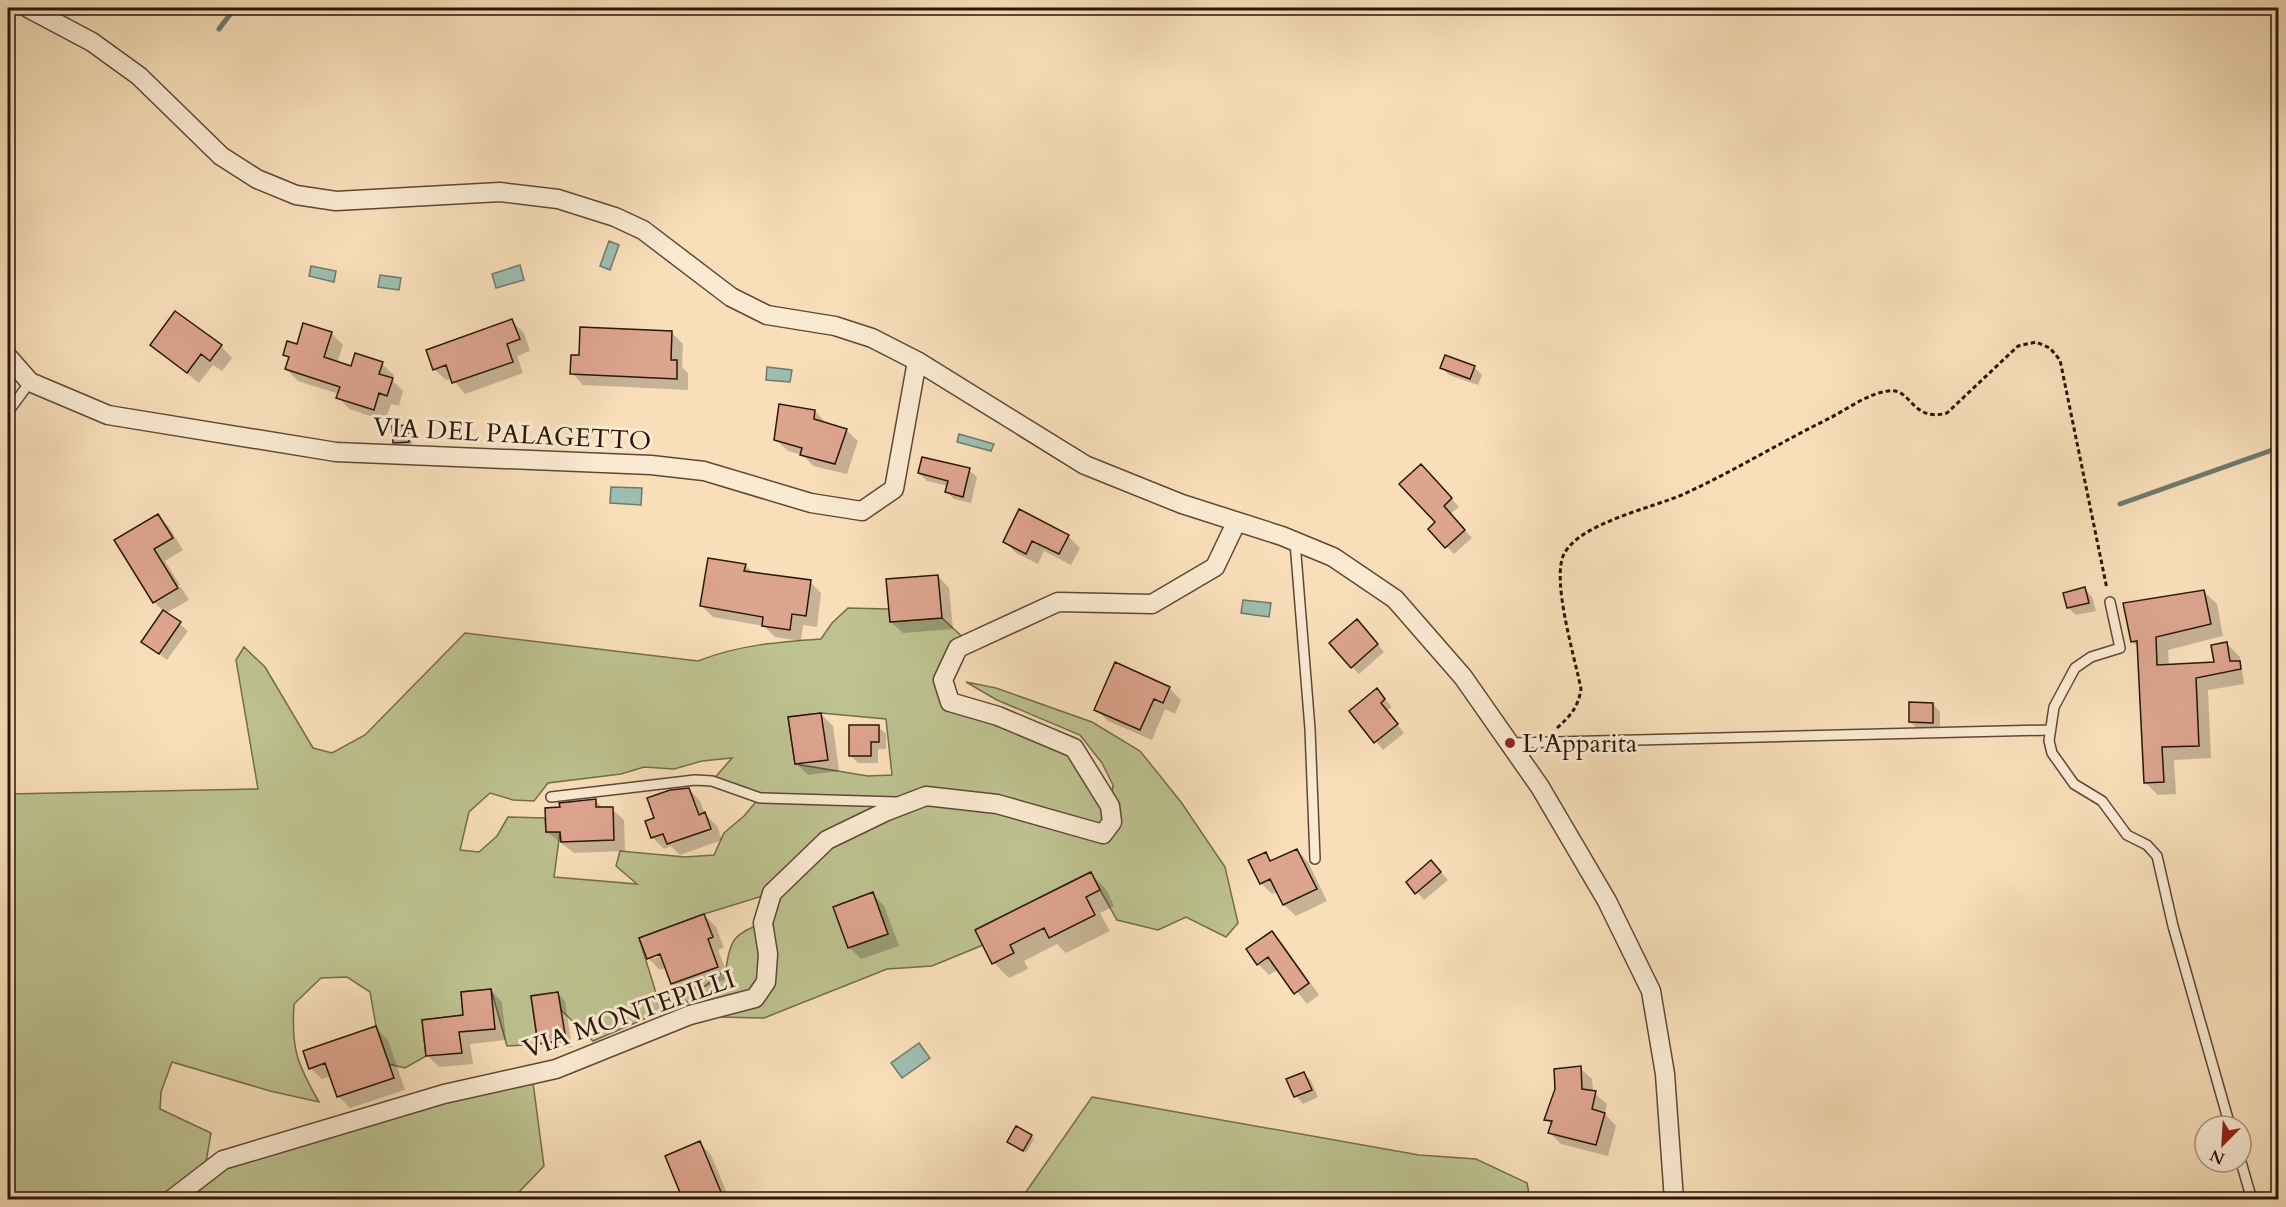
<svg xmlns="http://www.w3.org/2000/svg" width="2286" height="1207" font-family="Cardo,serif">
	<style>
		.green { fill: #bdc290; stroke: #746c4c; stroke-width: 1.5; fill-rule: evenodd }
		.water { fill: #9dbdb0; stroke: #6f7a6d; stroke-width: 1.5 }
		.shadow { fill: #0003; fill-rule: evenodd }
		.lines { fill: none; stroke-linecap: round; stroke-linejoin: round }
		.stream { stroke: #6f7a6d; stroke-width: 5 }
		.building { fill: #dda48e; stroke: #2a1609; stroke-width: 1.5 }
		.service-casing { stroke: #5e4835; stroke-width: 12 }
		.minor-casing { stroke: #5e4835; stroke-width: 21 }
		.path { stroke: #2a1609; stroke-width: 3; stroke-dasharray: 4.5 3; stroke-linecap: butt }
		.service { stroke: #faead2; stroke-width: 9 }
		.minor { stroke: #faead2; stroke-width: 18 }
		.poi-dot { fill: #8f2418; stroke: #faead2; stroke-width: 2 }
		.labels { text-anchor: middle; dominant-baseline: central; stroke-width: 6; stroke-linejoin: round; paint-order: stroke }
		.street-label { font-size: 26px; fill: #2a1609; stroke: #faead2 }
		.poi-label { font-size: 26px; fill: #2a1609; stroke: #faead2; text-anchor: start }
	</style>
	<rect width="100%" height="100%" fill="#f8dfba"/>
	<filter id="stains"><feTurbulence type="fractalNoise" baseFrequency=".00333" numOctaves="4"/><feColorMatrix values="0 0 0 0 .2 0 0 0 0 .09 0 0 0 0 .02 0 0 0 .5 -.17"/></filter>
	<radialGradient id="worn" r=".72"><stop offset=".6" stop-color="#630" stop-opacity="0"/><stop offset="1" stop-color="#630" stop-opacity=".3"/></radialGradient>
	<path class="green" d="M848 608 889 609 890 622 942 618 969 643 943 679 950 702 1074 748 1110 805 1113 785 1102 763 1080 735 997 700 966 682 996 688 1092 722 1140 751 1181 802 1225 867 1238 923 1226 937 1186 917 1158 930 1117 920 1090 872 976 929 983 945 932 966 887 969 764 1018 715 1017 686 1001 593 1041 561 1010 558 992 531 996 538 1044 507 1046 491 989 461 992 463 1015 422 1020 426 1056 405 1068 389 1064 376 1026 370 992 347 977 321 978 294 1004C291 1048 297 1064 319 1102L270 1091 172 1062 161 1092 160 1109 211 1133 204 1174 532 1075 544 1166 518 1193 501 1200 8 1199V794L258 789 236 660 244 647 265 667 313 748 332 753 365 735 465 633 698 661C738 645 778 642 821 639L832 623ZM821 713 886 719 892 775 868 776 795 764 788 717ZM732 758 712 781 759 798 744 816 724 833 714 855 685 857 620 851 616 866 637 884 554 877 560 832H546L545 818 508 817 497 836 479 852 460 850 469 812 490 793 513 800 534 801 548 783 621 774 644 767 674 769 702 761ZM772 893 763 923C735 934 730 938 726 969L705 986 656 993 639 938 704 914Z
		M1092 1097 1419 1155 1476 1159 1527 1183 1530 1199H1021Z"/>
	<path class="water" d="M609 241 619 245 610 270 600 266Z
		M520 265 524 280 496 288 492 274Z
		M311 266 336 271 334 282 309 276Z
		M380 275 401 278 399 290 378 287Z
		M767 367 792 370 790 382 766 380Z
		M959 434 994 444 991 451 957 442Z
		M611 487 642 488 641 505 610 503Z
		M1243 600 1271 603 1269 617 1241 613Z
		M919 1043 930 1058 902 1078 891 1063Z"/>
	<path class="shadow" d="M512 321 524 333 530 351 517 356 523 373 465 394 452 378 446 380 434 369Z
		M671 332 683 344 682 367 688 373V390L583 385 572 373 580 357Z
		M331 333 343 345 337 363 352 367 382 364 394 375 392 380 403 391 399 406 391 404 385 421 349 409 338 397 339 394 298 381 286 369 289 359 285 354 298 346Z
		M152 345 221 346 232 358 222 371 213 365 199 383Z
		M1441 367H1474L1482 375 1478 385 1449 375Z
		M815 411 826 423 846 430 858 441 847 474 813 466 803 455 788 451 776 440Z
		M408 427 411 430 412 444 398 445 394 442Z
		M969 470 977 477 971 503 954 499 947 492 948 486 927 481 919 473Z
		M1429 474 1459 507 1450 514 1472 538 1454 554 1430 529 1437 522Z
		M158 516 169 527 183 550 165 561 180 585 155 600V603L116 541Z
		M1068 536 1080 548 1071 565 1044 551 1038 564 1016 553 1005 542Z
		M745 565 754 574 810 582 821 593 817 627 803 625 801 641 775 637 764 626 713 617 702 606Z
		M938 576 949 588 953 629 903 633 891 622Z
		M181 587 189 600 166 613 188 631 167 660 143 641 163 611 155 603Z
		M2085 589 2092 597 2096 611 2076 615 2068 608Z
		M2203 591 2217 604 2223 636 2168 650 2169 665 2216 663 2227 644 2240 657 2244 684 2208 690 2211 758 2174 760 2176 794 2158 795 2145 782 2139 648 2132 641Z
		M1364 628 1384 652 1359 674 1352 667Z
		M1169 688 1181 700 1175 714 1165 709 1152 740 1108 721 1096 709Z
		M1384 698 1392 707 1387 711 1404 733 1383 750 1351 711Z
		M1933 704 1940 712V730L1918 729 1910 722Z
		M821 714 833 726 839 771 808 775 796 763Z
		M878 727 886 734V749H878V763H858L851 756Z
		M689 789 700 801 705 814 717 826 722 840 680 855 671 846 664 849 652 837 656 819Z
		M595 800 604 809H612L624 820 625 851 574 853 547 832 561 809Z
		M1297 850 1308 862 1327 901 1296 916 1284 905 1278 892 1272 894 1261 883 1265 854 1273 862Z
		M1438 869 1448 880 1424 900 1408 882Z
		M1090 873 1106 889 1114 906 1100 913 1110 931 1066 953 1057 944 1024 961 1028 969 1009 978 994 963 977 930Z
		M873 894 884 906 899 946 861 959 849 947Z
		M704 915 716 927 724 948 718 950 729 978 684 995 672 983 666 968 660 970 648 958ZM666 950 667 953 653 959V955Z
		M1272 933 1283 944 1319 995 1307 1004 1279 969 1269 975 1258 964Z
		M491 990 502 1002 506 1040 470 1044 473 1064 439 1067 427 1055Z
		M558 994 565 1001 572 1047 547 1051 540 1043Z
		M376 1028 388 1040 405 1090 350 1108 338 1096 331 1076 322 1079 310 1068Z
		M1580 1068 1592 1079 1593 1092 1607 1104 1605 1114 1616 1126 1608 1156 1561 1144 1550 1133 1552 1125 1546 1119Z
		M1304 1073 1311 1081 1318 1097 1303 1104 1296 1096Z
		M1031 1136 1034 1139 1026 1153 1009 1142Z
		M700 1143 711 1155 730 1200H685Z"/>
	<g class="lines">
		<path class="stream" d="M219 29 235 8
			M2120 504 2278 448"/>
	</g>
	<path class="building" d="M175 311 222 345 210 361 201 354 187 373 150 345Z
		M512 319 520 339 507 344 513 362 452 383 446 365 433 370 426 350Z
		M303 323 332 332 324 357 351 366 355 353 383 362 379 374 393 378 387 396 379 393 374 410 336 398 340 387 285 369 289 357 283 355 287 341 297 344Z
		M580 327 672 331 671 360H677V379L570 374 571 355H579Z
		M1445 355 1475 366 1470 379 1440 368Z
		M779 404 815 410 814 419 847 429 835 464 800 455 802 448 774 440Z
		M408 425 409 442 393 443 392 426Z
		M922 457 970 468 963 497 945 492 948 481 918 473Z
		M1421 464 1452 498 1444 506 1465 530 1445 548 1428 529 1435 522 1399 484Z
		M1019 509 1069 535 1059 554 1032 541 1026 554 1003 542Z
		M158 514 173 538 154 549 178 588 153 603 114 540Z
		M708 558 746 564 744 571 811 580 806 616 792 614 790 630 762 626 763 617 700 606Z
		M938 575 942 618 890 622 886 579Z
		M2085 587 2089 603 2067 608 2063 593Z
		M2204 590 2211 624 2156 637 2157 665 2214 662 2211 645 2227 642 2230 661H2240L2241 669 2196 678 2199 746 2162 747 2164 782 2144 783 2137 641 2131 642 2123 603Z
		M163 610 181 622 159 654 141 642Z
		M1357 619 1378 644 1351 668 1329 643Z
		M1115 662 1170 687 1163 703 1154 699 1140 730 1094 710Z
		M1377 688 1385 699 1381 703 1398 724 1374 743 1349 711Z
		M1909 702 1933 703V723L1909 722Z
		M821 713 828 760 795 764 788 717Z
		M849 725H879V742H871V756H849Z
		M689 788 699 815 705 812 711 829 667 844 663 834 651 838 645 821 654 818 647 798 670 790Z
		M596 799V807H613L614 840 561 842 560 832H546L545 808 560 807 559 803Z
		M1297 849 1317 889 1283 905 1270 879 1260 884 1248 860 1266 852 1270 861Z
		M1431 860 1441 872 1415 894 1406 882Z
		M1091 872 1100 890 1086 897 1095 915 1049 938 1044 928 1010 945 1014 953 992 964 975 930Z
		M873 892 888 934 848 948 833 907Z
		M704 914 713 937 708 939 718 967 671 984 660 954 647 959 639 938Z
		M1272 931 1309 983 1294 994 1268 957 1257 965 1246 949Z
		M491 989 495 1029 459 1032 462 1053 426 1056 422 1020 463 1015 461 992Z
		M558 992 566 1040 538 1044 531 996Z
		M376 1026 394 1078 337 1097 325 1063 309 1069 303 1051Z
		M1581 1066 1582 1089 1596 1091 1592 1109 1605 1113 1596 1145 1548 1133 1552 1121 1544 1120 1555 1089 1554 1069Z
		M1304 1072 1312 1090 1294 1097 1286 1079Z
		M1016 1126 1032 1135 1023 1151 1007 1142Z
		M700 1141 721 1192 703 1200H683L665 1156Z"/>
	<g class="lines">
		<defs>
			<path id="service" d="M8 412 30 382
				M1295 542 1310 729 1315 859
				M2110 602 2120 648 2091 657 2075 668 2054 707 2049 741 2052 753 2074 784 2102 801 2127 835 2147 845 2157 856 2173 926 2230 1126
				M1510 743 2049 730
				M551 797 695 780 712 781 760 798 896 802
				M2241 1162 2252 1200"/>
			<path id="minor" d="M28 8 92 42 139 76 221 156 257 179 296 195 336 201 500 192 558 199 615 217 643 230 731 297 767 315 835 326 872 338 917 361 1085 465 1182 504 1282 536 1333 557 1395 599 1463 677 1540 787 1607 901 1651 991 1665 1074 1674 1200
				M8 357 30 382 108 415 336 452 651 465 704 471 811 503 862 511 894 489 917 361
				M171 1200 223 1160 444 1094 556 1069 690 1015 755 998 766 982 768 954 763 923 772 893 827 840 887 811 926 796 997 804 1103 834 1112 822 1110 806 1074 748 998 716 950 702 943 680 958 648 1058 602 1152 604 1215 567 1236 523"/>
		</defs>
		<use href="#service" class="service-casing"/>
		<use href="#minor" class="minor-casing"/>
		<path class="path" d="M1557 728C1570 716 1578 708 1581 689 1575 658 1551 580 1564 554 1580 523 1652 508 1684 494 1734 471 1781 442 1830 418 1849 408 1867 394 1888 391 1912 387 1911 423 1947 413L2018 346 2036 342 2050 348 2060 360 2107 589"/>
		<use href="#service" class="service"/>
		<use href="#minor" class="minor"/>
	</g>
	<circle class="poi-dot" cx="1510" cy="743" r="6"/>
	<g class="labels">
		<g class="street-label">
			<text transform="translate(512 434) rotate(3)">VIA DEL PALAGETTO</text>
			<text transform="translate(629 1014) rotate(-19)">VIA MONTEPILLI</text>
		</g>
		<g class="poi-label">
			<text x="1522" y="743">L'Apparita</text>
		</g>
	</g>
	<rect width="2286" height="1207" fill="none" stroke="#f8dfba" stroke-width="30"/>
	<rect x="9" y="9" width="2268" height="1189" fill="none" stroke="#2a1609" stroke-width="3"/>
	<rect x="15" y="15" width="2256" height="1177" fill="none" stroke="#2a1609" stroke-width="1.5"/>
	<g transform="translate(2223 1144) rotate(204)"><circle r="28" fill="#faead2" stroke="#a79582" stroke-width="1.5"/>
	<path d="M0-4.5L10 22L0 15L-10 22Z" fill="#8f2418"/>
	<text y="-9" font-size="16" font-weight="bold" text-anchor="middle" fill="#2a1609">N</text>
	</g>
	<rect width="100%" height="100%" filter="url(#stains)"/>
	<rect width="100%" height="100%" fill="url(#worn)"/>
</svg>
